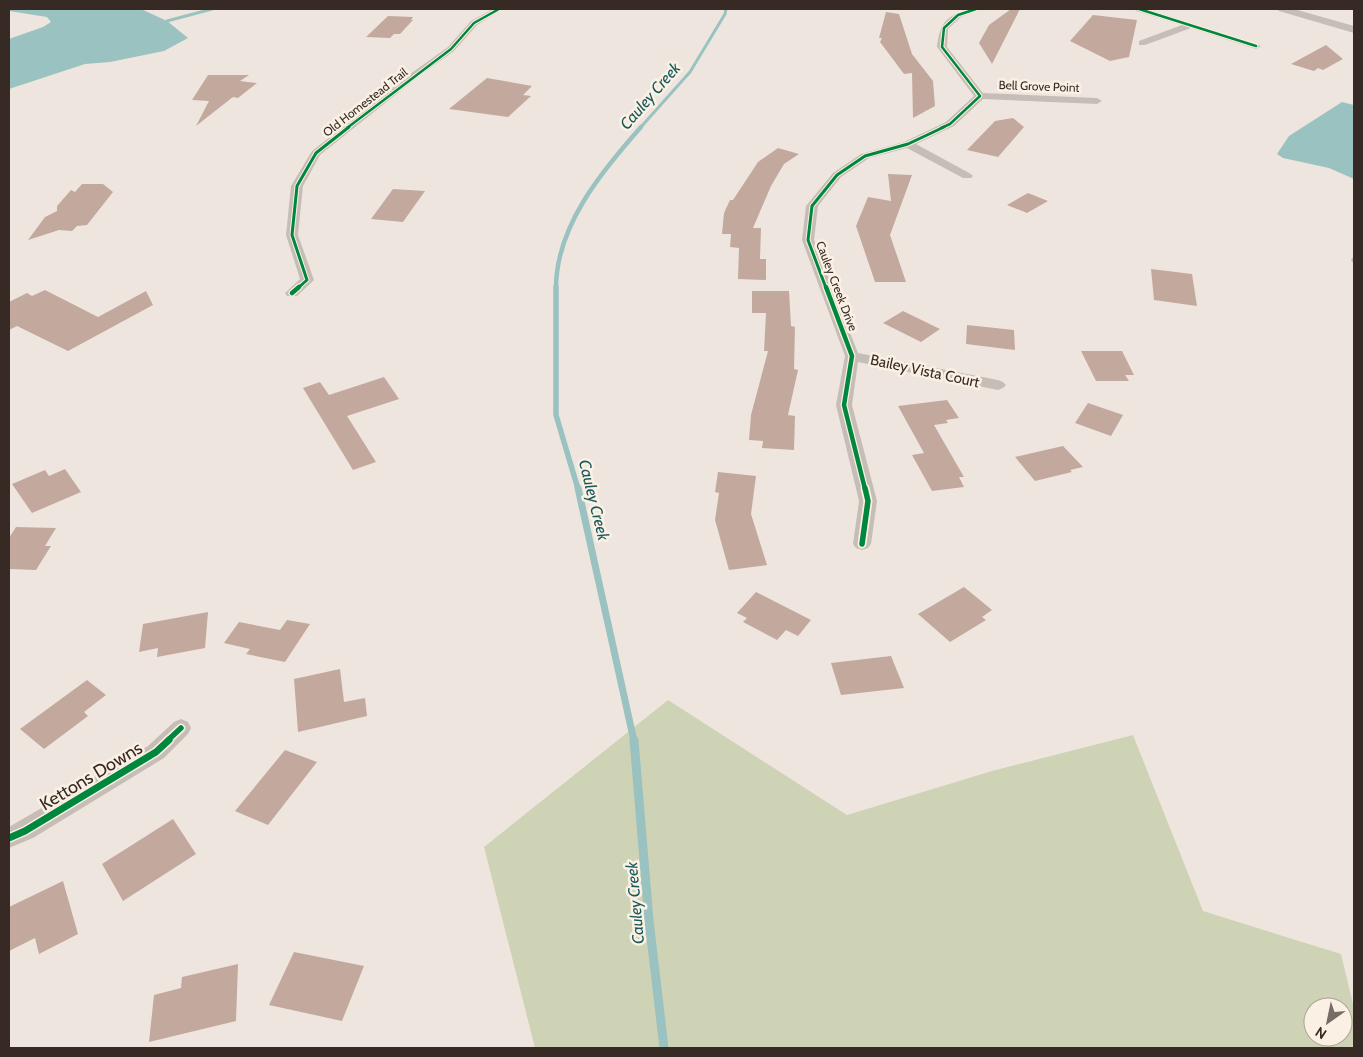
<svg xmlns="http://www.w3.org/2000/svg" width="1363" height="1057" font-family="Cabin,sans-serif">
	<style>
		.green { fill: #cfd3b6; fill-rule: evenodd }
		.water { fill: #99c2c1 }
		.lines { fill: none; stroke-linecap: round; stroke-linejoin: round }
		.stream-far4 { stroke: #99c2c1; stroke-width: 3 }
		.stream-far3 { stroke: #99c2c1; stroke-width: 4.5 }
		.stream-far2 { stroke: #99c2c1; stroke-width: 5.5 }
		.stream-far1 { stroke: #99c2c1; stroke-width: 7 }
		.stream { stroke: #99c2c1; stroke-width: 9 }
		.building { fill: #c3a89e }
		.service { fill: #c6bdb7; fill-rule: evenodd }
		.minor { fill: #c6bdb7; fill-rule: evenodd }
		.tertiary { fill: #c6bdb7; fill-rule: evenodd }
		.cycleway-far4-casing { stroke: #fbf0e4; stroke-width: 4.5 }
		.cycleway-far3-casing { stroke: #fbf0e4; stroke-width: 5 }
		.cycleway-far2-casing { stroke: #fbf0e4; stroke-width: 7 }
		.cycleway-far1-casing { stroke: #fbf0e4; stroke-width: 9 }
		.cycleway-casing { stroke: #fbf0e4; stroke-width: 10 }
		.cycleway-far4 { stroke: #00873e; stroke-width: 2.5 }
		.cycleway-far3 { stroke: #00873e; stroke-width: 3 }
		.cycleway-far2 { stroke: #00873e; stroke-width: 4.5 }
		.cycleway-far1 { stroke: #00873e; stroke-width: 5.5 }
		.cycleway { stroke: #00873e; stroke-width: 7 }
		.labels { text-anchor: middle; dominant-baseline: central; stroke-width: 5; stroke-linejoin: round; paint-order: stroke }
		.far-street-label { font-size: 12px; fill: #372a25; stroke: #fbf0e4 }
		.street-label { font-size: 15px; fill: #372a25; stroke: #fbf0e4 }
		.water-label { font-size: 16px; font-style: italic; fill: #175a5c; stroke: #fbf0e4 }
		.near-street-label { font-size: 18px; fill: #372a25; stroke: #fbf0e4 }
	</style>
	<rect width="100%" height="100%" fill="#eee6de"/>
	<path class="green" d="M668 700 847 815 992 771 1133 735 1203 911 1341 954 1354 1008V1048H535L484 847ZM1313 1007H1343V1037H1313Z"/>
	<path class="water" d="M9 9H141L167 21 188 38 164 51 110 62 85 64 9 89V39L43 27 51 22 47 17 9 11Z
		M1342 102 1354 105V179L1329 168 1283 158 1277 154 1289 136Z"/>
	<g class="lines">
		<path class="stream-far4" d="M167 21 212 9
			M640 128 690 72 725 14 726 9"/>
		<path class="stream-far3" d="M556 288C556 226 602 171 641 127"/>
		<path class="stream-far2" d="M556 287V415L578 489"/>
		<path class="stream-far1" d="M578 488 634 741"/>
		<path class="stream" d="M634 740 649 920 664 1048"/>
	</g>
	<path class="building" d="M1011 9H1020L992 64 979 43 989 25Z
		M886 12 899 14 912 54 933 81 935 106 913 118 912 73 904 74 880 42 882 38H879Z
		M1093 15 1137 20 1129 57 1110 61 1070 41Z
		M388 16 413 17 411 20H413L400 34H394L390 38 366 37Z
		M1326 45 1343 59 1323 70 1318 68 1314 71 1291 64Z
		M208 75H249L240 81 257 83 238 98 233 97 196 126 209 101 192 100Z
		M487 78 532 86 523 95 531 96 508 117 449 109Z
		M1013 118 1024 127 998 157 967 150 995 121Z
		M778 148 799 154 784 164 771 186 753 228H761L760 259H766V280L738 279 739 248 730 247 731 234H722L724 213 730 200H733L758 162Z
		M888 174 912 175 890 235 906 282H875L856 226 868 197 891 201Z
		M82 184H103L113 192 87 225 77 226 72 231 59 230 28 240 45 217 57 211V206L71 190 75 192Z
		M393 189 425 191 403 222 371 219Z
		M1028 193 1048 201 1027 213 1007 205Z
		M1151 269 1192 274 1197 306 1154 300Z
		M45 290 98 317 146 291 153 305 68 351 17 326 9 330V302L27 293 32 296Z
		M752 291H789L791 326 795 327 794 369 798 370 788 415 795 416 794 450 762 448 763 441 749 440 751 415 768 351H764L766 313H752Z
		M903 311 940 329 921 342 883 323Z
		M967 325 1014 330 1015 350 966 344Z
		M1081 351H1122L1134 375H1125L1129 381H1096Z
		M384 377 399 399 347 416 376 462 353 470 303 388 320 382 329 395Z
		M947 400 959 418 946 420 948 423 934 425 964 477H959L964 487 932 491 912 455 924 453 898 406Z
		M1088 403 1123 415 1111 436 1075 423Z
		M1063 446 1083 467 1070 470 1072 472 1035 481 1015 457Z
		M65 469 81 492 32 513 12 484 45 470 49 476Z
		M718 472 756 476 751 514 767 565 729 570 715 520 719 493 715 492Z
		M16 527 56 528 45 546H51L36 570 9 569V538Z
		M964 587 992 610 982 617 986 620 950 642 918 614Z
		M756 592 811 620 798 636 786 630 777 640 743 622 747 618 737 613Z
		M208 612 205 648 157 657 158 648 139 652 143 624Z
		M287 620 310 624 285 662 246 654 250 649 224 643 239 622 280 630Z
		M891 656 904 688 841 695 831 663Z
		M340 669 344 702 365 698 367 716 298 732 294 679Z
		M87 680 106 695 84 712 88 716 44 749 20 729Z
		M285 750 317 762 268 825 235 811Z
		M173 819 196 854 123 901 102 864Z
		M63 881 78 934 39 954 35 938 9 951V907Z
		M294 952 364 966 342 1021 269 1005Z
		M238 964 236 1021 149 1042 154 995 181 988 182 977Z"/>
	<g class="lines">
		<path class="service" d="M1354 257V263L1351 261 1352 258Z"/>
		<path class="minor" d="M493 9H503L477 25 454 51 419 76 320 155 303 186 298 235 314 280 297 296H287L285 293 300 279 286 235 291 186 312 151 413 72 448 47 471 21Z
			M968 9H980L961 17 948 29 947 47 983 93 1097 98 1102 101 1097 104 983 99 954 126 916 144 971 174 973 176 971 178H963L907 148 869 158 841 177 818 206 814 240 858 353 998 380 1003 382 1006 385 1003 388 998 390 858 362 852 405 877 501 871 544 868 548 862 550 856 548 853 544 859 501 836 405 845 356 802 240 806 206 833 173 861 154 904 142 946 122 974 96 937 47C940 23 945 17 968 9Z
			M1135 9H1147L1261 46 1256 49 1253 48 1191 28 1145 45H1139V41L1182 25 1136 11Z
			M181 719 188 722 191 728 188 734 164 758 33 838 9 848V827L148 746 174 722Z"/>
		<path class="tertiary" d="M1277 9H1294L1354 26V33L1279 11Z"/>
		<defs>
			<path id="cycleway-far4" d="M1139 9 1256 46
				M347 128 451 49 474 23 499 9
				M941 128 950 124 980 96 942 47 944 28 958 15 976 9"/>
			<path id="cycleway-far3" d="M298 288 307 280 292 235 297 186 316 153 349 127
				M826 288 808 240 812 206 837 175 865 156 908 144 944 127"/>
			<path id="cycleway-far2" d="M826 287 852 356 844 405 865 489
				M292 293 299 287"/>
			<path id="cycleway-far1" d="M862 544 868 501 865 488
				M167 741 181 728"/>
			<path id="cycleway" d="M9 838 25 831 156 752 169 740"/>
		</defs>
		<use href="#cycleway-far4" class="cycleway-far4-casing"/>
		<use href="#cycleway-far3" class="cycleway-far3-casing"/>
		<use href="#cycleway-far2" class="cycleway-far2-casing"/>
		<use href="#cycleway-far1" class="cycleway-far1-casing"/>
		<use href="#cycleway" class="cycleway-casing"/>
		<use href="#cycleway-far4" class="cycleway-far4"/>
		<use href="#cycleway-far3" class="cycleway-far3"/>
		<use href="#cycleway-far2" class="cycleway-far2"/>
		<use href="#cycleway-far1" class="cycleway-far1"/>
		<use href="#cycleway" class="cycleway"/>
	</g>
	<g class="labels">
		<g class="far-street-label">
			<text transform="translate(1039 86) rotate(2)">Bell Grove Point</text>
			<text transform="translate(365 102) rotate(-38)">Old Homestead Trail</text>
			<text transform="translate(837 286) rotate(69)">Cauley Creek Drive</text>
		</g>
		<g class="street-label">
			<text transform="translate(925 371) rotate(12)">Bailey Vista Court</text>
		</g>
		<g class="water-label">
			<text transform="translate(650 96) rotate(-49)">Cauley Creek</text>
			<text transform="translate(594 500) rotate(76)">Cauley Creek</text>
			<text transform="translate(635 903) rotate(-95)">Cauley Creek</text>
		</g>
		<g class="near-street-label">
			<text transform="translate(91 776) rotate(-31)">Kettons Downs</text>
		</g>
	</g>
	<rect width="1363" height="1057" fill="none" stroke="#372a25" stroke-width="20"/>
	<g transform="translate(1328 1022) rotate(213)"><circle r="24" fill="#fbf0e4" stroke="#ada198"/>
	<path d="M0-4L9 19L0 12L-9 19Z" fill="#776c66"/>
	<text y="-8" font-size="14" font-weight="bold" text-anchor="middle" fill="#372a25">N</text>
	</g>
</svg>
